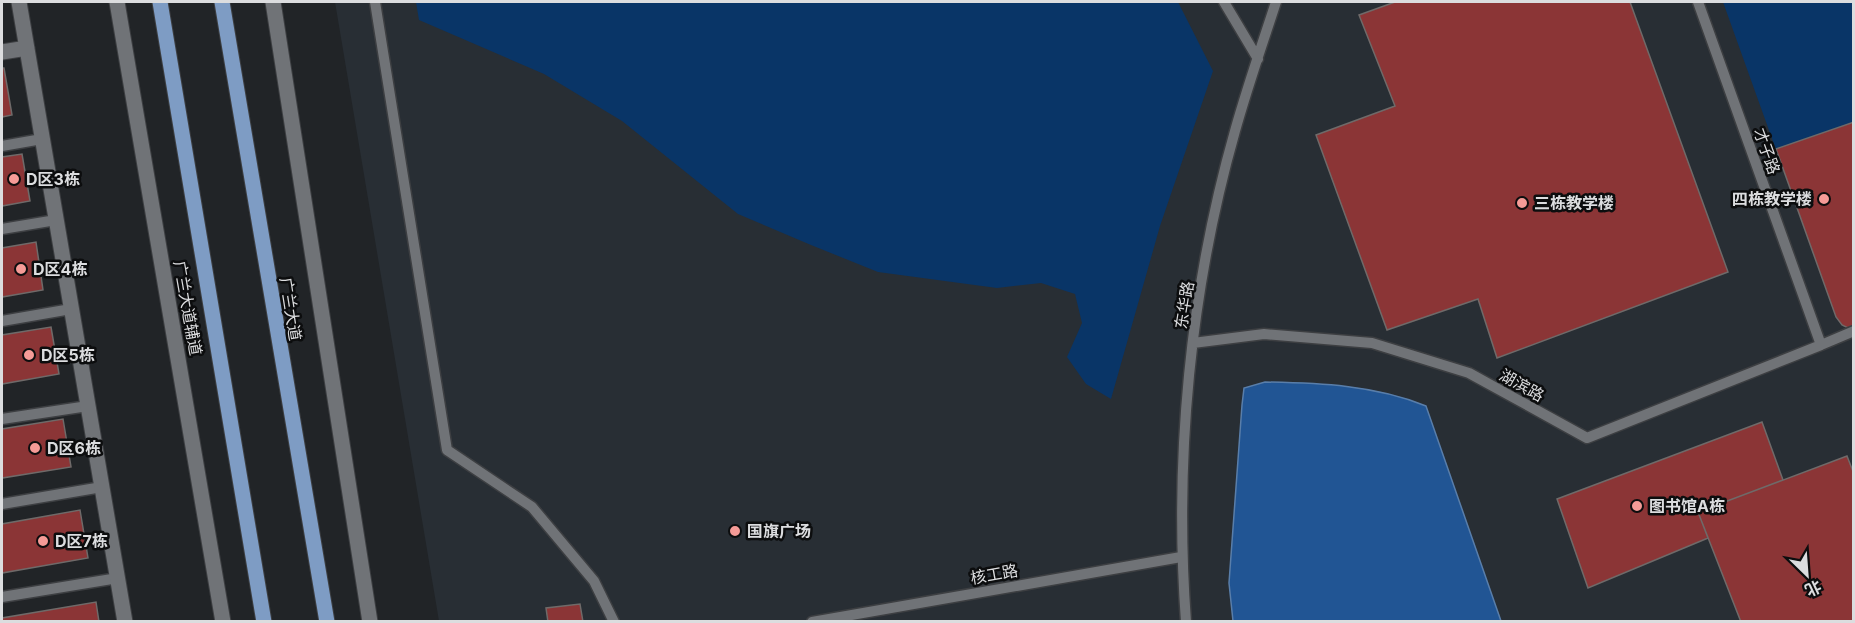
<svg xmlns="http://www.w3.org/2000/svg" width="1855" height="623" font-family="Inter,'Noto Sans SC',sans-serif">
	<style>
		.built { fill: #282e34 }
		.green { fill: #093567 }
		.water { fill: #215594; stroke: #597eaa; stroke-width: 1.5 }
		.building { fill: #8b3536; stroke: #6f6a69; stroke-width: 1.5 }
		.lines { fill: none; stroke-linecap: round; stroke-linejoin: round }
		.service-casing { stroke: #3d3f42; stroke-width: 13 }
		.minor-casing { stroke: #3d3f42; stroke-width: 17 }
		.secondary-casing { stroke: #3d3f42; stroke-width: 17 }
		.primary-casing { stroke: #3d3f42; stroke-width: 17 }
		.service { stroke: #707377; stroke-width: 10 }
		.minor { stroke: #707377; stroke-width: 15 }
		.secondary { stroke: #707377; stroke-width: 15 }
		.primary { stroke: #7e9cc4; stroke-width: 15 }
		.poi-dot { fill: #f59b97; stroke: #0c0d0e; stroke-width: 2 }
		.labels { text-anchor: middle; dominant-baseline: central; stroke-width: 5; stroke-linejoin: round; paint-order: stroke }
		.street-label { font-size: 16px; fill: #dcdddf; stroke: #0c0d0e }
		.poi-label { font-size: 16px; font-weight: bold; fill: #dcdddf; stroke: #0c0d0e; text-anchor: start }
	</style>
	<rect width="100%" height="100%" fill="#212427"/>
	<path class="built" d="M335 2H1853V621H439Z"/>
	<path class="green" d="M416 2H1178L1213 71 1160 226 1111 399 1086 384 1067 357 1082 323 1075 294 1041 283 997 288 878 272 811 245 738 214 622 121 544 74 419 20Z
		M1723 2H1853L1854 325 1848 328 1842 325 1836 317Z"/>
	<path class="water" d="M1265 382C1319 383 1375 385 1426 406L1501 621H1233L1229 583 1242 405 1244 388Z"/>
	<path class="building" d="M1395 2H1630L1728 272 1497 358 1478 299 1387 330 1316 135 1395 106 1359 15Z
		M2 68H4L12 115 2 117Z
		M1854 122V325L1848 328 1842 325 1836 317 1776 149Z
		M22 154 30 201 2 206V157Z
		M36 242 43 290 2 297V248Z
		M51 327 59 374 2 384V335Z
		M63 419 71 467 2 478V429Z
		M1762 422 1783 480 1698 512 1708 538 1588 588 1557 499Z
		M1847 456 1854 474V622H1741L1698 512Z
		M80 510 88 558 2 573V524Z
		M96 602 99 622H2V618Z
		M580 604 583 622H548L546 608Z"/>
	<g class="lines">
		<defs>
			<path id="service" d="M375 2 447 450 532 507 594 581 614 622
				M1224 2 1258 59
				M1698 2 1821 345 1854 331
				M2 146 42 139
				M2 229 56 220
				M2 321 71 309
				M1193 343 1264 334 1372 343 1469 373 1587 438 1821 345
				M2 419 88 406
				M2 504 102 487
				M2 597 118 578
				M812 622 1181 557
				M1186 622C1174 458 1190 289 1235 131 1247 88 1262 45 1276 2"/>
			<path id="minor" d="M19 2 125 622
				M2 52 27 48"/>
			<path id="secondary" d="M117 2 223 622
				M273 2 370 622"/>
			<path id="primary" d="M160 2 264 622
				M222 2 327 622"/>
		</defs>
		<use href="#service" class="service-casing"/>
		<use href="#minor" class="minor-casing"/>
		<use href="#secondary" class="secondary-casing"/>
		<use href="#primary" class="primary-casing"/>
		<use href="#service" class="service"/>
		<use href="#minor" class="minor"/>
		<use href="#secondary" class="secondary"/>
		<use href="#primary" class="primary"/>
	</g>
	<g class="poi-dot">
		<circle cx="14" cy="179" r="6"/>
		<circle cx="1824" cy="199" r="6"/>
		<circle cx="1522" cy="203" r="6"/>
		<circle cx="21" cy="269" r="6"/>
		<circle cx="29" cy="355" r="6"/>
		<circle cx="35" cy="448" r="6"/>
		<circle cx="1637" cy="506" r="6"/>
		<circle cx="735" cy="531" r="6"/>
		<circle cx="43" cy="541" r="6"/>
	</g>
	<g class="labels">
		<g class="street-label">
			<text transform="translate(1767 151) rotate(70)">才子路</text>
			<text transform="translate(1184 305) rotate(-81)">东华路</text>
			<text transform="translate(188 308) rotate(80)">广兰大道辅道</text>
			<text transform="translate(291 309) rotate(81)">广兰大道</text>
			<text transform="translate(1522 385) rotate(29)">湖滨路</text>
			<text transform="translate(994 574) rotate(-10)">核工路</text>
		</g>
		<g class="poi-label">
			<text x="26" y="179">D区3栋</text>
			<text x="1812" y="199" text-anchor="end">四栋教学楼</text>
			<text x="1534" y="203">三栋教学楼</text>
			<text x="33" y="269">D区4栋</text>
			<text x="41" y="355">D区5栋</text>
			<text x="47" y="448">D区6栋</text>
			<text x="1649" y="506">图书馆A栋</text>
			<text x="747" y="531">国旗广场</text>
			<text x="55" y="541">D区7栋</text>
		</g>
	</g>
	<rect width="1855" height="623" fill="none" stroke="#dcdddf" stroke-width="6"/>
	<g transform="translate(1807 575) rotate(155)" stroke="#0c0d0e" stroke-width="4.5" paint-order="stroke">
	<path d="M0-4.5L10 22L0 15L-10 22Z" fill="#dcdddf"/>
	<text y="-9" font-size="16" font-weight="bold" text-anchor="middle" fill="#dcdddf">北</text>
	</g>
</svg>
